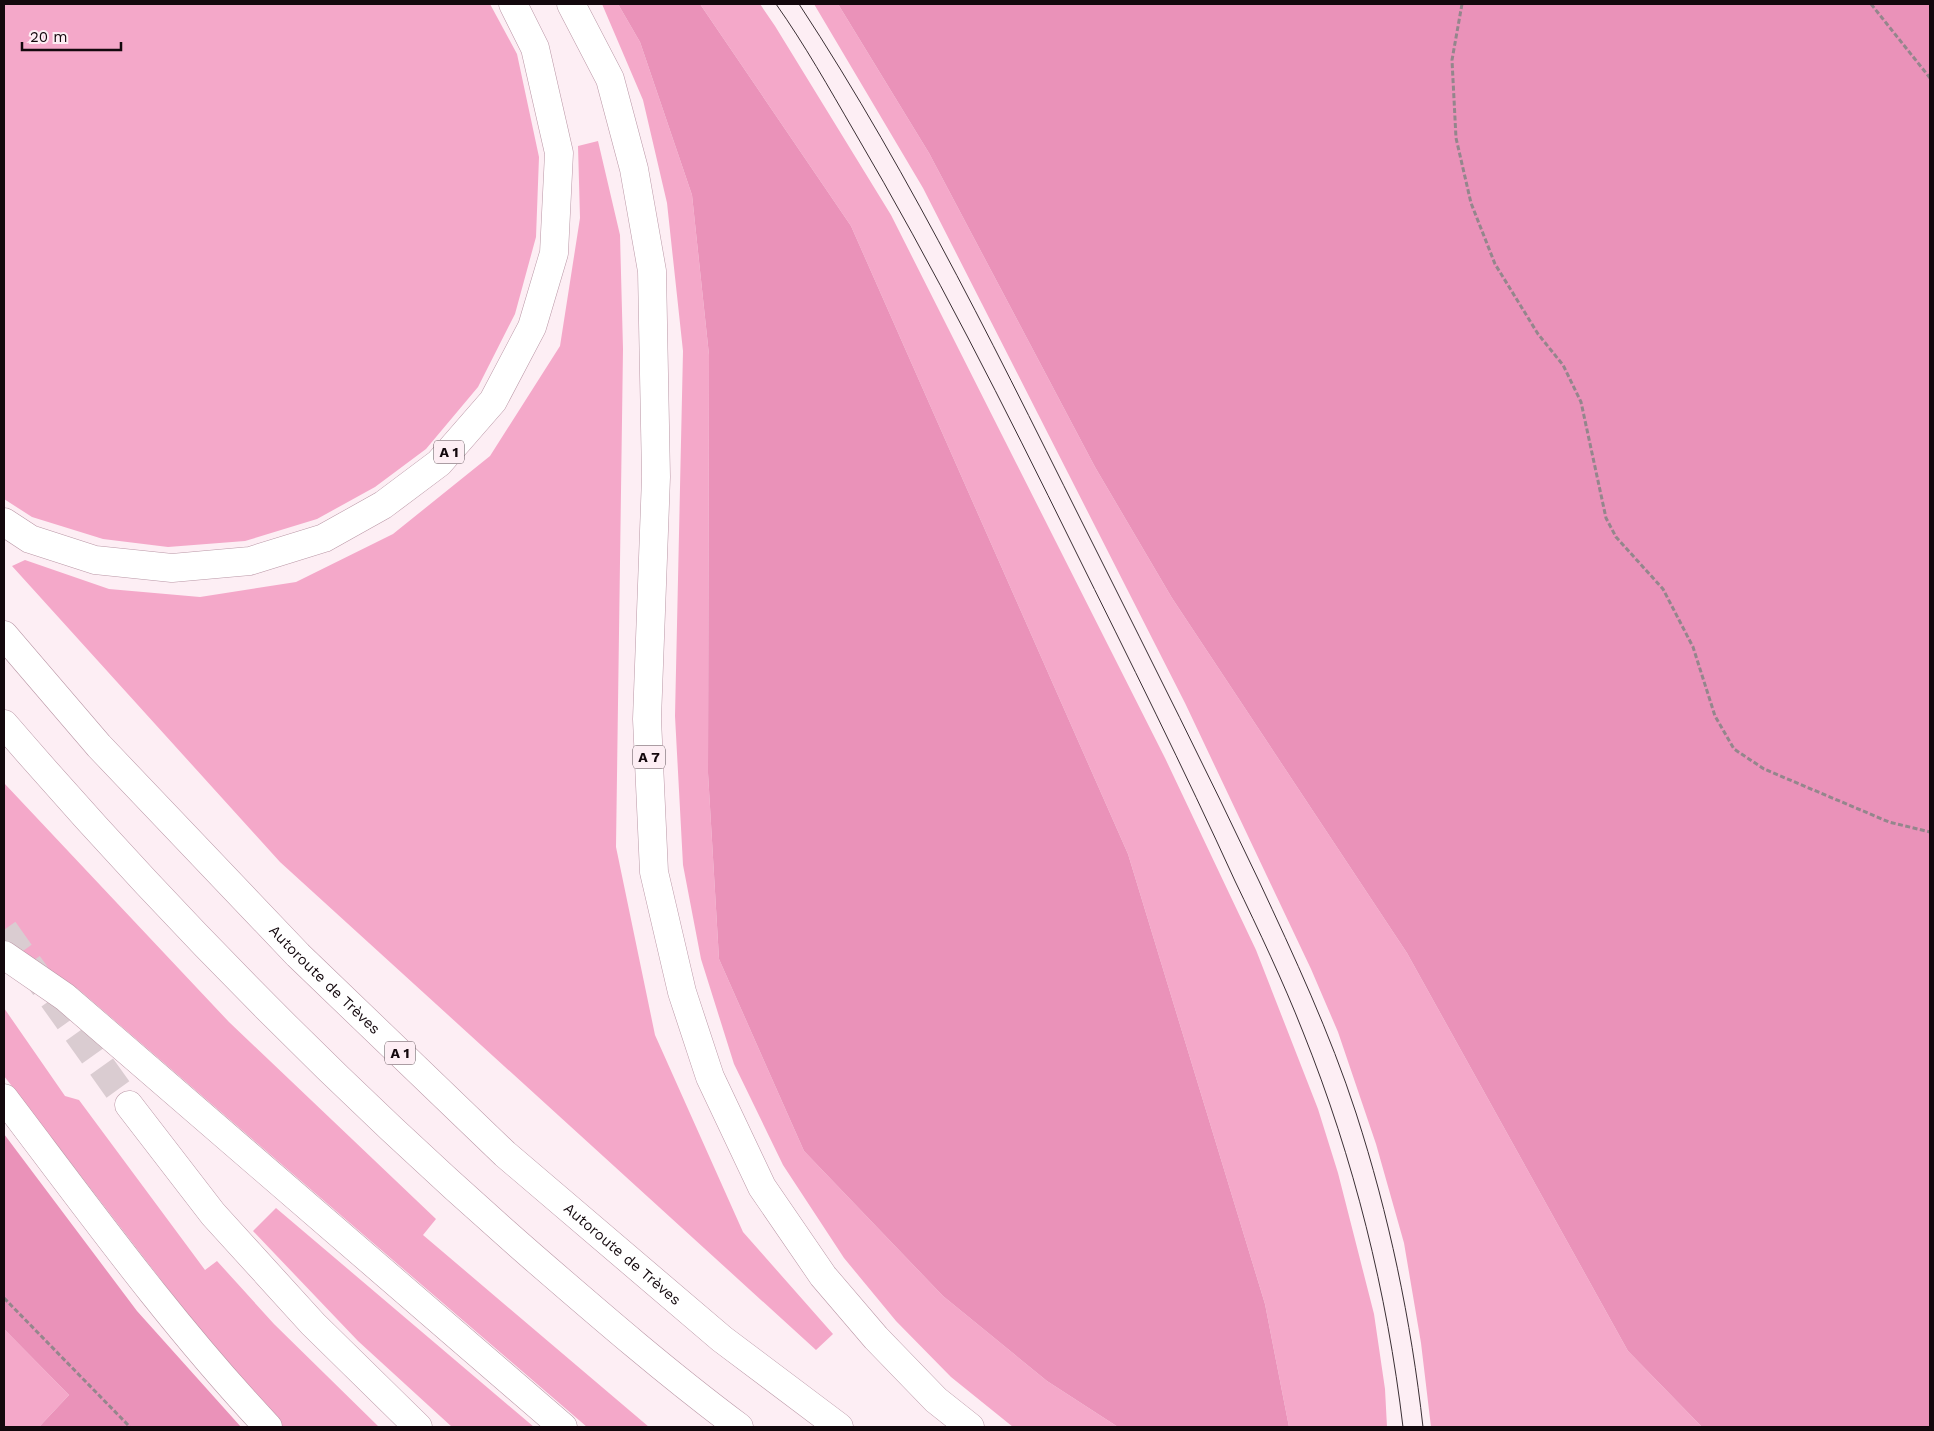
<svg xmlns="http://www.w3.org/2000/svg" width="1934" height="1431" font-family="'Work Sans',sans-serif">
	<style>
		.green { fill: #f4a8c9 }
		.forest { fill: #ea92b9 }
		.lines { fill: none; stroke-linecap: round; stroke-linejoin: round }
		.motorway-tunnel { stroke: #daccd1; stroke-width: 28; stroke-dasharray: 28 14; stroke-linecap: butt }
		.motorway-casing { stroke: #ba97a6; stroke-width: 29 }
		.path { stroke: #94868c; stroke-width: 3; stroke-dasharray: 5 2.5; stroke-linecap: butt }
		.motorway { stroke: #fff; stroke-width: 28 }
		.tram { stroke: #3b2f34; stroke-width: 1 }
		.labels { text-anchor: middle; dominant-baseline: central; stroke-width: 5; stroke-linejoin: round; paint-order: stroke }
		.shield { fill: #fdeef4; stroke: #594d52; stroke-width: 1 }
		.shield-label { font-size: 14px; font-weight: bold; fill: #13080d }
		.street-label { font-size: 15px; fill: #13080d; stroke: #fdeef4 }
	</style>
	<rect width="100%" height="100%" fill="#fdeef4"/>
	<path class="green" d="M4 4H490L517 54 539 157 536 237 515 314 478 387 426 449 375 487 317 519 245 541 168 547 103 539 32 517 4 499Z
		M602 4H618L640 42 692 195 709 355 708 773 719 959 804 1151 943 1296 1047 1381 1118 1427H1013L951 1377 896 1321 844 1258 783 1165 734 1064 701 959 683 865 675 716 683 351 667 203 643 100Z
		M700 4H760L775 26 891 215 1165 758 1256 950 1318 1109 1338 1173 1374 1314 1385 1389 1387 1427H1289L1265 1304 1128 854 851 226Z
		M814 4H838L929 153 1095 467 1172 598 1407 953 1628 1351 1702 1427H1431L1421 1343 1404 1243 1376 1144 1338 1032 1311 969 1185 703 923 188Z
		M598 141 620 235 623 349 616 847 655 1035 743 1232 833 1334 816 1350 280 862 12 566 25 560 109 589 200 597 296 582 393 534 490 456 560 346 580 218 578 146Z
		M4 783 229 1022 436 1219 423 1235 649 1427H587L78 989 4 941Z
		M4 1008 65 1096 79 1100 205 1270 217 1261 274 1324 379 1427H283L239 1378 201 1332 4 1076Z
		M276 1208 534 1427H452L358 1341 253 1231Z
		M4 1329 69 1395 39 1427H4Z"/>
	<path class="forest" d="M618 4H700L851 226 1128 854 1265 1304 1289 1427H1118L1047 1381 943 1296 804 1151 719 959 708 773 709 355 692 195 640 42Z
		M838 4H1930V1427H1702L1628 1351 1407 953 1172 598 1095 467 929 153Z
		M4 1134 137 1311 241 1427H39L69 1395 4 1329Z"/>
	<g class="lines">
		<path class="motorway-tunnel" d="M4 930 129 1105"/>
		<defs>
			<g id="motorway">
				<path d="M571 4 610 79 634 169 652 271 656 477 647 719 654 872 682 992 710 1077 762 1187 823 1276 876 1338 936 1400 970 1427"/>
				<path d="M4 522 30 539 95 560 172 568 250 561 324 538 383 505 439 463 493 401 532 327 554 253 559 153 535 48 513 4"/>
				<path id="s1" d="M4 635 99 746 298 955 505 1154 722 1339 839 1427"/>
				<path d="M4 724C168 914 345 1093 534 1258 601 1316 668 1374 739 1427"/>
				<path d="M4 955 65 997 563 1427"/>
				<path d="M4 1098C89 1210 172 1325 268 1427"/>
				<path d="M129 1105 213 1214 313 1324 418 1427"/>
			</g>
		</defs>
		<use href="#motorway" class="motorway-casing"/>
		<path class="path" d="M1462 4 1452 60 1456 138 1471 203 1495 264 1538 334 1563 365 1581 402 1606 518 1616 537 1663 589 1693 647 1715 716 1734 749 1764 769 1889 822 1930 832
			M1871 4 1930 78
			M4 1298 130 1427"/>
		<use href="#motorway" class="motorway"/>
		<path class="tram" d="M776 4C805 45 829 88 854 131 934 267 1005 408 1074 548 1129 659 1184 769 1235 881 1259 931 1283 981 1303 1032 1354 1159 1387 1292 1403 1427
			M799 4C914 179 1005 369 1099 556 1153 664 1207 771 1259 881 1294 956 1330 1033 1356 1113 1389 1215 1411 1320 1423 1427"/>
	</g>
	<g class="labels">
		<g class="shield">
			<rect x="434" y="440.5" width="30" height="23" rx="4"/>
			<rect x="633" y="745.5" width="32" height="23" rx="4"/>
			<rect x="385" y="1041.5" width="30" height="23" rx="4"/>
		</g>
		<g class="shield-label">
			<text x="449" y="452">A 1</text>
			<text x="649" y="757">A 7</text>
			<text x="400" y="1053">A 1</text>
		</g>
		<g class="street-label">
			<text stroke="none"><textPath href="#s1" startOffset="471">Autoroute de Trèves</textPath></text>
			<text stroke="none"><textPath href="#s1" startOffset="876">Autoroute de Trèves</textPath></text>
		</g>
	</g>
	<rect width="1934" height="1431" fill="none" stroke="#13080d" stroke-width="10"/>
	<path d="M22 42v8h99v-8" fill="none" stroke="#13080d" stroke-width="2.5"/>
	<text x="30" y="42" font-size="15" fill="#13080d" stroke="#fdeef4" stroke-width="4" paint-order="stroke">20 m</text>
</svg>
